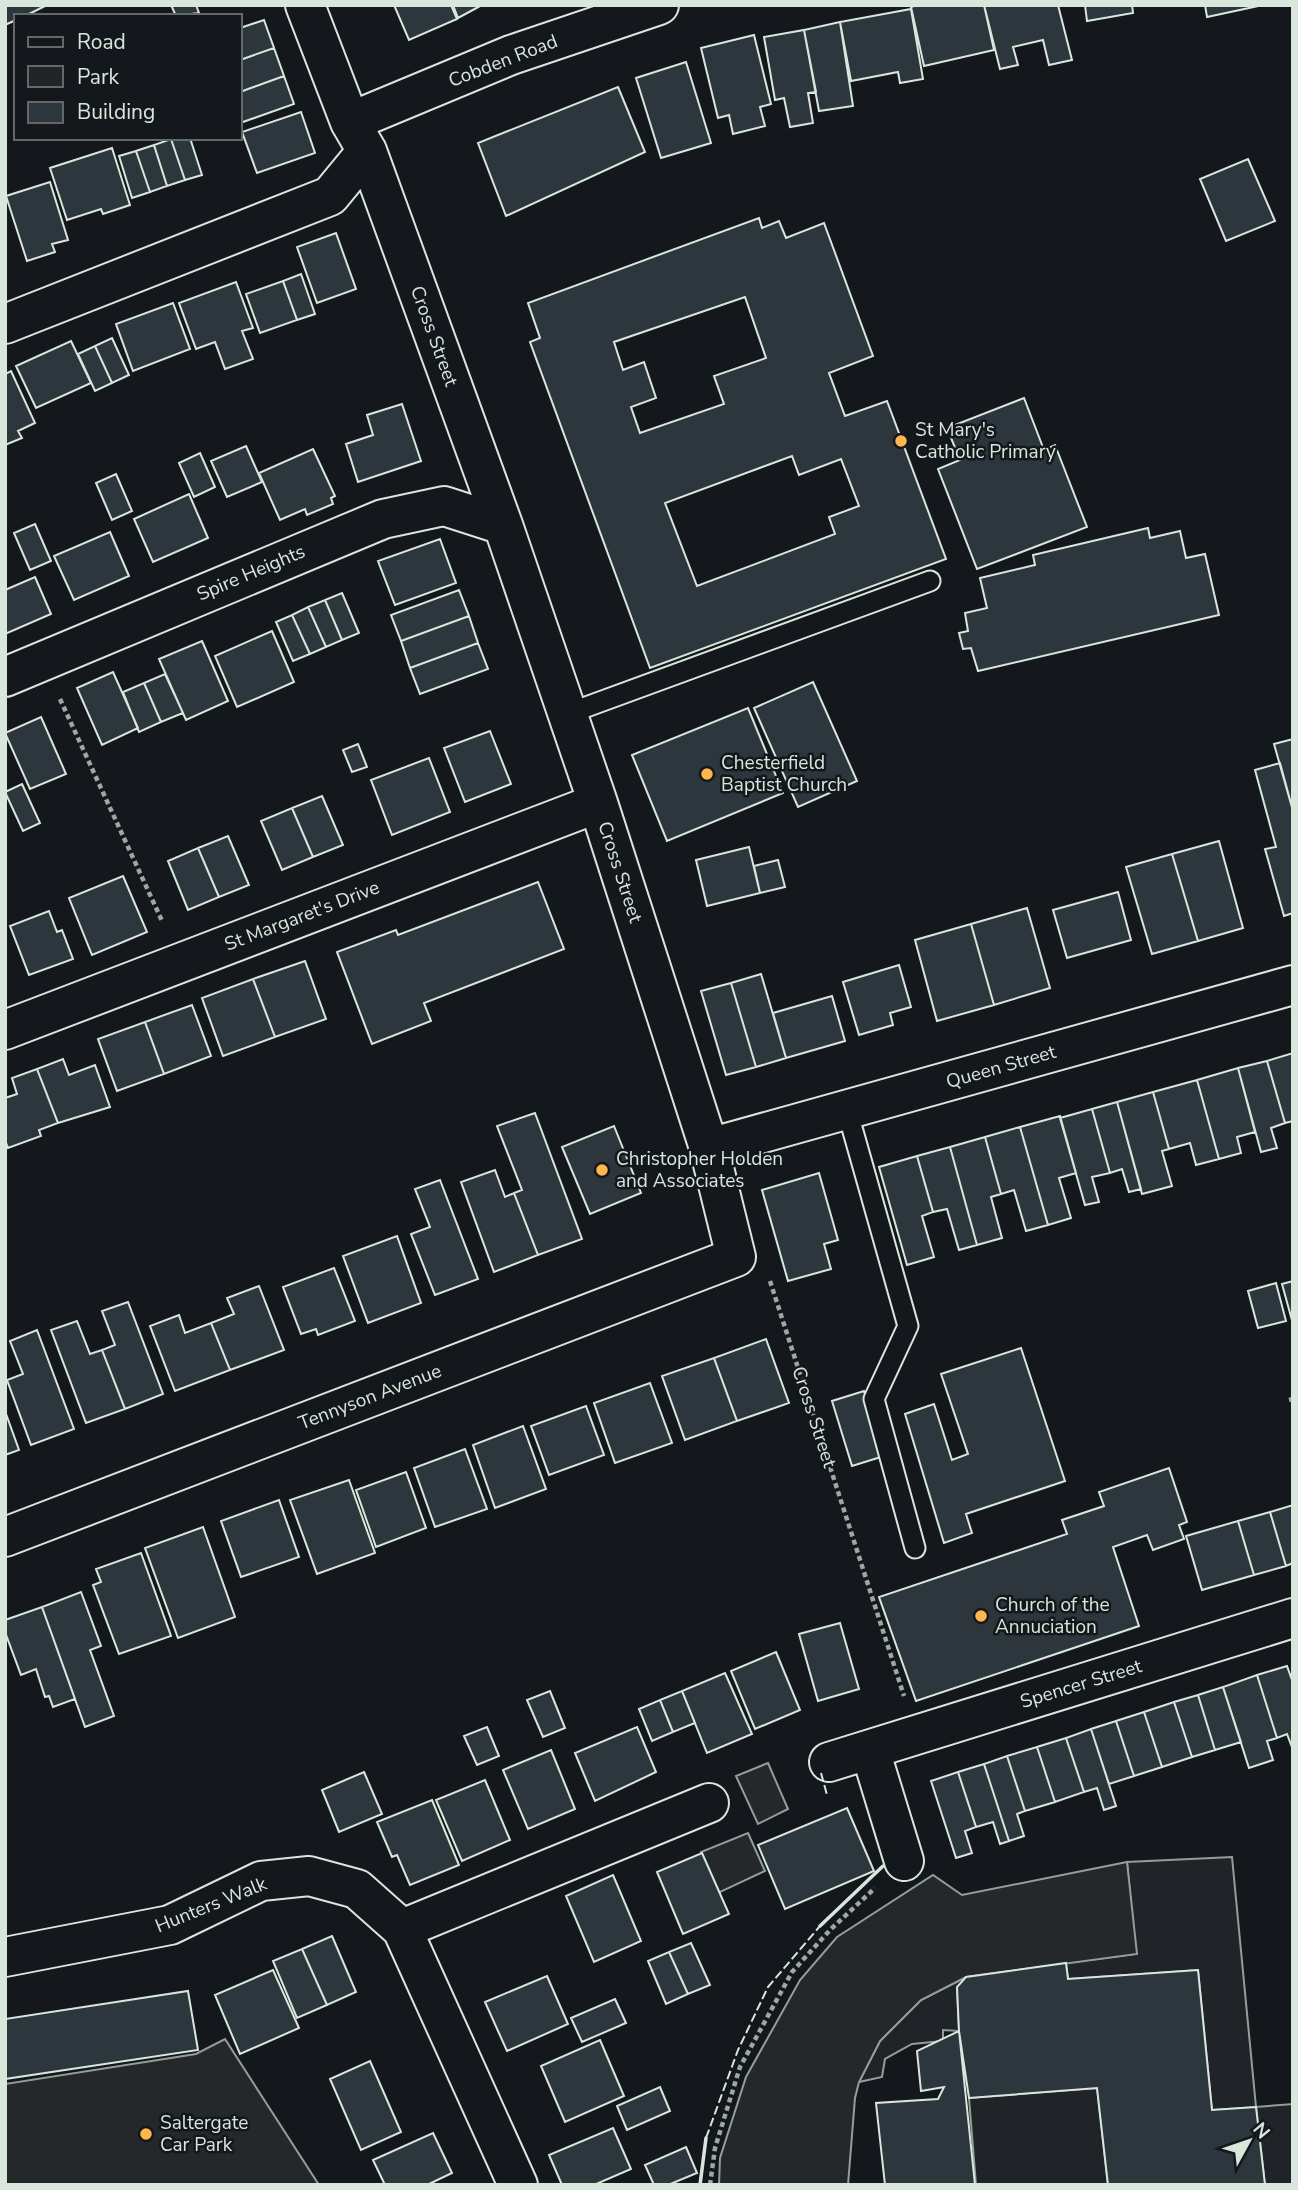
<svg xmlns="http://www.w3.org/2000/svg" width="1298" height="2190" font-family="'Nunito Sans',sans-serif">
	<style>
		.green { fill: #202428; stroke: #939e99; stroke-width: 2 }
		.parking { fill: #24282b; stroke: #939e99; stroke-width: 2 }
		.building { fill: #2c363c; stroke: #d8e6dc; stroke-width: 2; fill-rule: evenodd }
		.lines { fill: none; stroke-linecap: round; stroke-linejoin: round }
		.lane-casing { stroke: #d8e6dc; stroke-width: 23 }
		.street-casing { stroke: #d8e6dc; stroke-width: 42 }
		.path { stroke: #9da8a2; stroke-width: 4.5; stroke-dasharray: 5 3.5; stroke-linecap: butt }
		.lane { stroke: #14181c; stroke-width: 19 }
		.street { stroke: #14181c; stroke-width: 38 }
		.fence { stroke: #d8e6dc; stroke-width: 2; stroke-dasharray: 9 3.5; stroke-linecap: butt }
		.wall { stroke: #d8e6dc; stroke-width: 3.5 }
		.poi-dot { fill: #ffb74d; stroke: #14181c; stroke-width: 2.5 }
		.labels { text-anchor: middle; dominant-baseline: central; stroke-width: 5; stroke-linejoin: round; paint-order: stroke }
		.street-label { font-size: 19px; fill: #d8e6dc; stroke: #14181c }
		.poi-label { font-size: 19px; fill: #d8e6dc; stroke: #14181c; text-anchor: start }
	</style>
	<rect width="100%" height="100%" fill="#14181c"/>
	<path class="green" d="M1232 1857 1256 2107 1293 2104V2185H1265L1256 2107 1212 2110 1198 1970 1068 1979 1066 1963 1136 1954 1127 1862Z
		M966 1977 957 1988 959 2031 943 2030V2041L912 2044 885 2059 882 2077 859 2082 880 2041 921 2000Z
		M1097 2088 1108 2185H976L969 2098Z"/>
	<path class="parking" d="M768 1763 788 1809 758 1824 736 1776Z
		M748 1833 765 1871 718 1893 701 1852Z
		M1127 1862 1137 1954 966 1977 921 2000 880 2041 859 2082 855 2098 848 2185H719L720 2158 746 2077 800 1980 837 1937 933 1875 962 1895Z
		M225 2039 319 2185H5V2084L196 2054Z"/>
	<path class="building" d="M5 5H47L25 16H16V20L5 25Z
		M171 5H196L199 13 176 16Z
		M394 5H451L457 19 409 40Z
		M453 5H482L458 18Z
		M917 5H984L994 50 924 66 911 7Z
		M984 5H1058L1072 60 1049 65 1043 40 1013 47 1018 65 1000 69Z
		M1085 5H1132L1133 13 1087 21Z
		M1205 5H1263L1207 17Z
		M911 9 923 79 900 83 898 72 851 81 840 22Z
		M264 20 274 48 240 60V28Z
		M840 22 853 106 819 111 804 30Z
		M804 30 816 92 808 93 813 123 790 127 784 98 775 100 764 37Z
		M754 35 771 104 760 107 765 126 733 134 729 115 718 118 701 48Z
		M274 48 284 76 240 92V60Z
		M686 62 711 143 661 158 636 78Z
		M284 76 294 104 240 123V92Z
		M618 87 645 152 506 216 478 143Z
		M301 112 315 153 257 173 242 132Z
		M190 138 202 175 185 180 171 139Z
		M171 139 185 180 167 186 154 145Z
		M154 145 167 186 150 192 136 151Z
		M112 148 130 205 103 214 101 209 67 220 50 168Z
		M136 151 150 192 132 198 119 156Z
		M1248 159 1275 221 1226 241 1200 179Z
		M50 182 68 240 52 244 55 252 27 261 6 196Z
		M759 218 762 228 779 221 786 238 824 223 873 356 829 373 845 416 887 401 946 559 650 668 530 342 540 338 528 303ZM745 297 766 358 714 376 724 404 640 433 631 407 656 398 644 362 623 370 614 342ZM792 456 799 475 841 459 859 506 829 517 835 534 697 586 665 503Z
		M336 233 356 289 317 303 297 247Z
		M301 274 315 314 297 320 283 281Z
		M283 281 297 320 260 333 246 294Z
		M236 282 253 328 242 331 253 359 225 369 215 342 196 349 179 303Z
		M173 303 190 349 133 371 116 324Z
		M112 338 129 375 112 383 95 346Z
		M71 341 91 383 36 408 16 366Z
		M95 346 112 383 95 391 78 354Z
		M11 371 35 423 18 431 22 438 5 445V374Z
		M1024 398 1044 450 1055 445 1087 527 977 569 938 469 960 460 947 428Z
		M402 404 421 461 358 482 346 444 373 435 367 415Z
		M246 446 262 482 227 497 211 461Z
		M313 449 335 496 331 498 333 504 307 515 305 509 280 520 259 473Z
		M200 453 215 487 194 497 179 463Z
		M116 474 132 511 112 520 96 483Z
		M189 494 208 538 153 562 134 519Z
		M35 524 51 561 30 570 14 533Z
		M1148 528 1150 538 1180 531 1186 558 1205 554 1219 615 978 671 971 648 963 649 959 633 968 631 965 613 987 608 980 578 1035 565 1033 555Z
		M110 532 129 576 74 600 54 556Z
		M440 539 456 583 395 605 378 561Z
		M35 577 51 614 5 634V590Z
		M459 590 469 616 401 641 391 615Z
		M342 593 359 633 342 640 325 600Z
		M325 600 342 640 326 647 308 607Z
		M308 607 326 647 310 654 292 615Z
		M292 615 310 654 293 661 276 622Z
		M469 616 478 643 410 668 401 641Z
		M272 631 294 682 237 707 215 656Z
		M202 641 228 701 186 720 159 659Z
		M478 643 488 669 420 694 410 668Z
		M113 672 138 728 102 745 77 688Z
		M165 674 183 713 161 722 144 683Z
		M813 682 857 781 798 807 754 708Z
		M144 683 161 722 139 732 123 692Z
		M748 708 783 793 667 841 632 755Z
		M41 717 66 774 30 789 5 733Z
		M490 731 511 784 465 802 444 748Z
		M1293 739V811L1274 744Z
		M358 744 367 767 352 772 343 750Z
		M429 758 450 812 392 835 371 780Z
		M1280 763 1293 811V913L1284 916 1265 849 1276 847 1255 770Z
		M22 784 40 823 23 831 5 792Z
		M322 796 343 845 313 857 292 808Z
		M292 808 313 857 282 870 261 821Z
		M228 836 249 885 219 897 198 848Z
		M1219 841 1243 928 1198 941 1172 854Z
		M749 847 760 893 707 906 696 860Z
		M198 848 219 897 188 910 168 861Z
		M1172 854 1198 941 1152 954 1126 867Z
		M778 860 785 887 760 893 754 866Z
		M123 876 147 932 92 955 69 898Z
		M538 882 564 949 424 1003 431 1021 372 1044 337 952 396 930 398 935Z
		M1118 892 1131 940 1067 958 1053 910Z
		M1027 908 1050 988 994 1005 971 924Z
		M49 911 57 932 62 930 73 959 29 975 10 926Z
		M971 924 994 1005 937 1021 915 940Z
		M305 961 326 1019 275 1037 253 979Z
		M899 965 911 1007 890 1013 893 1025 859 1035 843 982Z
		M761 974 786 1058 756 1067 731 983Z
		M253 979 275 1037 223 1056 202 998Z
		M731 983 756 1067 726 1075 701 991Z
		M832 996 845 1041 786 1058 773 1013Z
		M192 1005 211 1056 164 1074 145 1022Z
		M145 1022 164 1074 117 1091 98 1039Z
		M1293 1053V1121L1285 1123 1267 1061Z
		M63 1059 69 1075 95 1065 110 1107 58 1123 37 1069Z
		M1267 1061 1285 1123 1271 1128 1277 1148 1261 1152 1238 1068Z
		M1238 1068 1255 1132 1237 1137 1241 1153 1219 1159 1197 1080Z
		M37 1069 58 1123 39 1130 41 1136 8 1148 5 1140V1098L17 1094 12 1078Z
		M1197 1080 1219 1159 1196 1165 1190 1143 1169 1149 1153 1092Z
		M1153 1092 1169 1149 1162 1151 1172 1186 1142 1194 1117 1102Z
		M1117 1102 1141 1189 1129 1192 1122 1169 1110 1173 1092 1109Z
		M1092 1109 1110 1173 1092 1177 1099 1202 1085 1205 1060 1118Z
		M535 1113 582 1239 538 1255 514 1193 522 1190 497 1126Z
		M1060 1116 1076 1173 1059 1178 1071 1218 1048 1225 1020 1127Z
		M614 1126 641 1193 590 1214 562 1147Z
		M1020 1127 1048 1225 1026 1231 1014 1190 1001 1194 985 1137Z
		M985 1137 1001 1194 991 1197 1002 1238 977 1245 950 1147Z
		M950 1147 977 1245 959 1250 947 1209 933 1212 917 1156Z
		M917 1156 933 1212 922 1216 934 1257 907 1265 879 1167Z
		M495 1170 505 1197 514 1193 538 1255 494 1272 461 1182Z
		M819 1173 838 1240 824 1244 831 1269 788 1281 762 1190Z
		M440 1180 478 1279 435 1295 411 1234 430 1227 415 1189Z
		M397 1236 421 1303 368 1323 343 1256Z
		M334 1268 355 1321 318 1335 316 1329 301 1334 283 1287Z
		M1293 1281V1324L1282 1284Z
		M1276 1283 1286 1321 1258 1328 1248 1291Z
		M259 1286 284 1350 230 1370 211 1323 234 1314 227 1298Z
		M128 1302 163 1394 125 1409 102 1350 115 1345 102 1311Z
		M179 1315 185 1333 211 1323 230 1370 175 1391 150 1326Z
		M77 1321 90 1354 102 1350 125 1409 86 1423 51 1330Z
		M37 1330 74 1429 31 1445 7 1380 23 1374 10 1341Z
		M766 1339 789 1403 737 1421 714 1358Z
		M1021 1348 1065 1481 966 1514 972 1533 944 1543 905 1414 934 1404 952 1460 968 1454 941 1374Z
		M714 1358 737 1421 685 1440 662 1376Z
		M650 1383 672 1443 615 1463 594 1403Z
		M864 1391 884 1456 852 1466 832 1401Z
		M586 1406 604 1455 549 1475 531 1426Z
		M5 1411 19 1450 5 1455Z
		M523 1426 546 1489 495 1508 473 1445Z
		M465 1449 487 1509 435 1527 414 1468Z
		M1169 1468 1187 1522 1179 1525 1184 1539 1153 1550 1147 1535 1113 1547 1139 1626 916 1701 879 1597 1067 1534 1062 1520 1104 1506 1099 1492Z
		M406 1472 426 1528 376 1547 356 1490Z
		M349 1480 375 1553 317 1574 290 1500Z
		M279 1500 299 1557 241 1577 221 1521Z
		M1293 1505V1563L1286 1566 1270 1512Z
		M1270 1512 1286 1566 1254 1575 1238 1521Z
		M1238 1521 1254 1575 1202 1590 1186 1536Z
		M203 1527 235 1617 178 1638 145 1548Z
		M141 1553 171 1636 119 1654 93 1585 101 1582 96 1569Z
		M81 1592 101 1646 90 1650 114 1716 85 1727 42 1607Z
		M42 1607 75 1699 53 1707 49 1696 45 1697 36 1669 21 1675 5 1632V1620Z
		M840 1623 859 1689 818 1701 799 1634Z
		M776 1652 800 1710 755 1729 731 1671Z
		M1287 1666 1293 1683V1750L1287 1734 1277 1738 1257 1675Z
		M725 1673 752 1734 707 1753 682 1691Z
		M1257 1675 1277 1738 1267 1741 1273 1760 1249 1768 1223 1687Z
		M1223 1687 1241 1742 1215 1750 1198 1695Z
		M550 1691 565 1728 543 1737 527 1700Z
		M682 1691 695 1723 673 1732 660 1700Z
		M1198 1695 1215 1750 1192 1757 1174 1702Z
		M660 1700 673 1732 652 1741 639 1709Z
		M1174 1702 1192 1757 1162 1767 1144 1712Z
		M1144 1712 1162 1767 1134 1776 1116 1721Z
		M1116 1721 1134 1776 1109 1784 1091 1729Z
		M487 1727 499 1756 477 1765 464 1736Z
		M637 1727 656 1772 595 1801 575 1753Z
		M1091 1729 1116 1806 1104 1810 1097 1788 1084 1792 1066 1738Z
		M1066 1738 1084 1792 1055 1802 1037 1747Z
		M1037 1747 1055 1802 1025 1811 1007 1756Z
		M551 1750 575 1809 528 1829 503 1770Z
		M1007 1756 1025 1811 1017 1814 1024 1836 1009 1841 984 1764Z
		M984 1764 1009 1841 1000 1844 993 1822 976 1827 958 1772Z
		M364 1772 382 1814 339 1832 322 1790Z
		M958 1772 976 1827 965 1831 972 1853 956 1858 931 1781Z
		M485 1780 510 1840 462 1861 436 1800Z
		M432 1800 459 1865 410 1885 397 1855 392 1857 377 1822Z
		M847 1808 874 1871 785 1909 758 1845Z
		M702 1853 729 1914 683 1934 657 1872Z
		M613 1875 641 1941 594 1962 566 1896Z
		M332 1936 356 1992 327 2005 302 1949Z
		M691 1943 710 1985 688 1994 669 1952Z
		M302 1949 327 2005 297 2018 273 1961Z
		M669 1952 688 1994 666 2004 648 1961Z
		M1066 1963 1068 1979 1198 1970 1212 2110 1256 2107 1265 2185H1108L1097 2088 969 2098 959 2031 957 1987 966 1977Z
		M273 1970 299 2028 240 2054 215 1995Z
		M547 1976 568 2024 507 2051 485 2002Z
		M188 1991 198 2050 5 2079V2019Z
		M615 1999 626 2023 582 2042 571 2018Z
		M959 2031 975 2185H885L876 2103 938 2099 944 2087 921 2091 917 2051Z
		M600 2040 624 2096 565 2122 541 2066Z
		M370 2061 401 2132 361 2150 330 2079Z
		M660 2087 670 2111 627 2130 617 2106Z
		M613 2128 631 2169 594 2185H562L549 2155Z
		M433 2133 452 2173 427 2185H385L373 2160Z
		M686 2147 697 2173 668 2185H654L645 2165Z"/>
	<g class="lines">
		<defs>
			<path id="lane" d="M567 714 930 581
				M847 1110 908 1326 874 1399 915 1548"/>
			<path id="street" d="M350 122 511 55 659 5
				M5 324 330 196 367 151
				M5 677 383 519 444 506 503 525
				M5 1030 598 803
				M709 1148 1293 985
				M5 1537 736 1257 709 1148 598 803 503 525 367 151 350 122 305 5
				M870 1750 904 1861
				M829 1762 1293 1618
				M402 1929 709 1803
				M5 1957 170 1925 261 1881 309 1876 357 1889 402 1929 518 2185"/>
		</defs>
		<use href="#lane" class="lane-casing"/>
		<use href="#street" class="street-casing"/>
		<path class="path" d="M60 699 163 923
			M770 1281 904 1696
			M1289 1400 1293 1399
			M710 2185 715 2148 740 2067 792 1972 830 1930 875 1888"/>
		<use href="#lane" class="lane"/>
		<use href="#street" class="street"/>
		<path class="fence" d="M821 1773 827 1795
			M706 2138 738 2050 768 1987 820 1926"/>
		<path class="wall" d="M820 1926 883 1866
			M700 2185 706 2138"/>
	</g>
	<g class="poi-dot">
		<circle cx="901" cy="441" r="7"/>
		<circle cx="707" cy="774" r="7"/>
		<circle cx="602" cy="1170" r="7"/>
		<circle cx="981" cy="1616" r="7"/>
		<circle cx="146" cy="2134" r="7"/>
	</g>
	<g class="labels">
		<g class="street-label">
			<text transform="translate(503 61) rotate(-21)">Cobden Road</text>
			<text transform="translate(434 336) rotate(70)">Cross Street</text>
			<text transform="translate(251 573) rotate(-23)">Spire Heights</text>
			<text transform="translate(620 872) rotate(72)">Cross Street</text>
			<text transform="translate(302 916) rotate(-21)">St Margaret's Drive</text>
			<text transform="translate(1001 1067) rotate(-16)">Queen Street</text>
			<text transform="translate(370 1397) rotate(-21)">Tennyson Avenue</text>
			<text transform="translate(814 1417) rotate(72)">Cross Street</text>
			<text transform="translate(1081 1684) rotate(-17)">Spencer Street</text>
			<text transform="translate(211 1905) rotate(-22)">Hunters Walk</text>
		</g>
		<g class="poi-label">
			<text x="915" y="430">St Mary's<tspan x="915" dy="22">Catholic Primary</tspan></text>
			<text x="721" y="763">Chesterfield<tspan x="721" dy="22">Baptist Church</tspan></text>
			<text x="616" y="1159">Christopher Holden<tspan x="616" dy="22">and Associates</tspan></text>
			<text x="995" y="1605">Church of the<tspan x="995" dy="22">Annuciation</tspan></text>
			<text x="160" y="2123">Saltergate<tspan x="160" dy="22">Car Park</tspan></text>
		</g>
	</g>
	<rect width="1298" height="2190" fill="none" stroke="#d8e6dc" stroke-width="14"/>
	<rect x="14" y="14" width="228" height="126" fill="#14181c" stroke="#626a69" stroke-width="2"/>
	<rect x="28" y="37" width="35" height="10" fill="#14181c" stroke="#626a69" stroke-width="2"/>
	<text x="77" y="49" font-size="21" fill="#d8e6dc">Road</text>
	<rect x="28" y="66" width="35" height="21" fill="#202428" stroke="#626a69" stroke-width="2"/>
	<text x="77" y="84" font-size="21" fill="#d8e6dc">Park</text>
	<rect x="28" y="102" width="35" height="21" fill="#2c363c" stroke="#626a69" stroke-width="2"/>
	<text x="77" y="119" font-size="21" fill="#d8e6dc">Building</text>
	<g transform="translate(1249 2141) rotate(50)" stroke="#14181c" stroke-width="5" paint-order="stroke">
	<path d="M0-5L12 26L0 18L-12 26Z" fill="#d8e6dc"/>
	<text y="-10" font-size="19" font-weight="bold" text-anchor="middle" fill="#d8e6dc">N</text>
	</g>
</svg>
